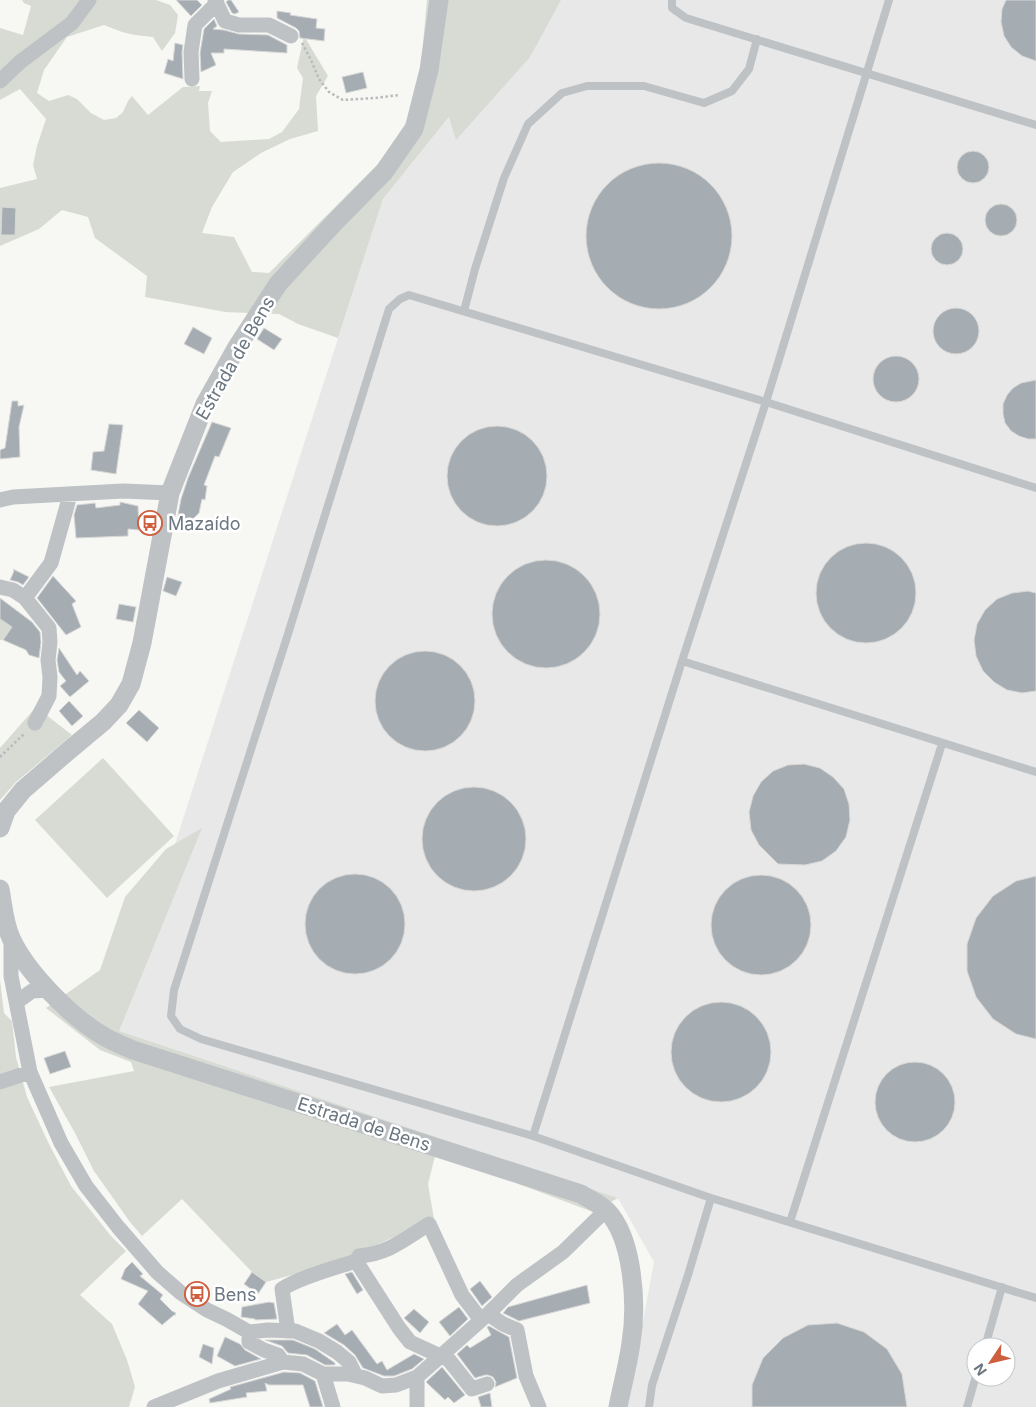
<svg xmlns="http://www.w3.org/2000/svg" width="1036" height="1407" font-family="Inter,sans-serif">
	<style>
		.built { fill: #e7e8e7; fill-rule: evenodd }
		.green { fill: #d7dbd4 }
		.building { fill: #a6adb2; stroke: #d8d8d7 }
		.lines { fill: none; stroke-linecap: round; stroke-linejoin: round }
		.path { stroke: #b8bbbd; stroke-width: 2.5; stroke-dasharray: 2.5 2.5; stroke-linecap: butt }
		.service { stroke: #bec2c5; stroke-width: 8 }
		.minor { stroke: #bec2c5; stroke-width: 15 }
		.tertiary { stroke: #bec2c5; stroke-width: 19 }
		.labels { text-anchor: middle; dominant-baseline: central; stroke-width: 5; stroke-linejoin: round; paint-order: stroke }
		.street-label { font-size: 18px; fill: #6a7781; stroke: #fff }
		.poi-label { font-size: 18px; fill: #6a7781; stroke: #fff; text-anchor: start }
	</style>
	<rect width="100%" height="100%" fill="#f7f7f4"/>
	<path class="built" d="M544 0H1036V1407H627L654 1262 618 1198 115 1030 383 199ZM976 1347H1006V1377H976Z"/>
	<path class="green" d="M22 0H156L170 5 178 15 175 33 162 51 153 37 135 35 122 32 104 25 67 37 44 70 37 93 49 101 68 95 77 99 91 113 104 120 116 118 123 112 128 101 132 96 148 115 183 87 200 86 199 91H212L208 103 210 131 221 142 269 139 282 132 299 109 303 78 297 68 304 36 328 76 316 96 318 131 290 139 261 153 233 172 212 207 202 233 234 237 252 272 269 273 378 164 408 120 420 76 427 0H561L530 57 456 140 449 117 383 199 338 338 298 324 279 314 225 312 145 297 147 276 95 238 88 217 62 210 39 229 0 246V188L37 179 33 165 37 146 46 119 20 89 0 100V28L23 35 31 6 24 3Z
		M0 619 12 627 3 640H0Z
		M36 707 72 735 16 782 0 800V748Z
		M103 758 174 836 107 898 35 820Z
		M202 828 119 1031 618 1198 593 1212 492 1174 435 1156 428 1184 434 1219 339 1262 266 1282 252 1272 182 1199 142 1236 130 1222 94 1171 75 1133 49 1087 134 1071 131 1062 100 1050 46 1008 100 970 125 897 166 849Z
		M0 980 4 1013 12 1021 16 1057 27 1097 49 1144 71 1186 111 1236 126 1251 80 1295 112 1324 127 1360 135 1387 129 1407H0Z"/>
	<path class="building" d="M176 0H197L202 5 191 16Z
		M228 0H231L239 12 235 14 232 13 226 2Z
		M1006 0H1036V61L1022 56 1011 47 1004 36 1001 22 1002 9Z
		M277 11 291 13 290 15 317 19 316 28 325 29 324 41 300 38 299 31 296 28 277 18Z
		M214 19 217 26 213 29 224 30 239 34 268 35 287 45V53L224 49V53H211L216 65 201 72 200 53 204 29Z
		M175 43 183 45 182 52 183 79 164 73 168 59 173 61Z
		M363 72 367 88 346 93 342 77Z
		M957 167a16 16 0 1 1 32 0a16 16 0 1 1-32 0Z
		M586 236a73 73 0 1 1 146 0a73 73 0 1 1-146 0Z
		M985 220a16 16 0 1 1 32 0a16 16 0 1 1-32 0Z
		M2 207 16 208 15 235H1Z
		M931 249a16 16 0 1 1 32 0a16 16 0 1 1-32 0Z
		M933 331a23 23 0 1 1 46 0a23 23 0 1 1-46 0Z
		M193 327 212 338 204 354 184 344Z
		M264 328 282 339 274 350 257 339Z
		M873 379a23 23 0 1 1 46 0a23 23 0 1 1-46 0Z
		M1036 380V439H1028L1019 436 1011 431 1005 423 1003 414V404L1007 395 1013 388 1021 383Z
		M12 401H18V406L24 405 19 427 20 457 0 459V450L5 448Z
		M212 422 231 428 219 457 215 456 204 485 207 486 205 500 202 499 199 513 188 524 176 525 181 499 188 478Z
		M109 424 123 425 116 474 91 470 93 452 104 451Z
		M447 476a50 50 0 1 1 100 0a50 50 0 1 1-100 0Z
		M120 502 138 506 139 530 128 529V536L76 538 74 515 77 505 95 503 96 508 120 505Z
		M816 593a50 50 0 1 1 100 0a50 50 0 1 1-100 0Z
		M492 614a54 54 0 1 1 108 0a54 54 0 1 1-108 0Z
		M13 569 29 577 23 585 18 582 10 580 14 571Z
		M53 576 76 601 72 604 81 627 66 635 37 598Z
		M167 577 182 582 176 596 163 591Z
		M1028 591 1036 593V691L1022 693 1007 690 994 682 983 671 976 656 974 640 977 624 985 610 997 599 1012 593Z
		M0 598 32 622 40 632 41 642 39 658 29 655 26 650 3 640 12 627 0 619Z
		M119 604 136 607 133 622 116 619Z
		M59 648 77 675 80 671 89 681 70 697 60 686 66 681 59 672 57 660Z
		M375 701a50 50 0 1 1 100 0a50 50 0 1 1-100 0Z
		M69 701 83 716 72 726 59 711Z
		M139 710 159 728 147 742 126 723Z
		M804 764 820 768 833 777 844 789 849 804 850 820 846 837 836 851 822 861 805 865 778 864 759 845 751 830 749 812 753 796 761 782 773 771 788 765Z
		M422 839a52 52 0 1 1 104 0a52 52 0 1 1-104 0Z
		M305 924a50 50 0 1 1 100 0a50 50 0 1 1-100 0Z
		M711 925a50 50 0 1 1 100 0a50 50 0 1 1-100 0Z
		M1036 876V1039L1016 1034 993 1019 976 997 967 971V944L976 918 993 896 1016 881Z
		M671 1052a50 50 0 1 1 100 0a50 50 0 1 1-100 0Z
		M65 1051 71 1067 50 1074 44 1058Z
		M875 1102a40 40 0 1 1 80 0a40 40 0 1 1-80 0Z
		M132 1262 143 1274 140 1276 163 1295 160 1299 172 1311 176 1313 175 1314 176 1315H174L162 1325 138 1304 148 1291 121 1279 125 1269Z
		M252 1272 266 1282 258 1294 244 1284Z
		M352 1272 363 1290 357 1294 345 1274Z
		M480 1281 492 1297 482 1306 470 1289Z
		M587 1285 590 1303 519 1321 503 1313 508 1307Z
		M269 1302 274 1303 277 1319 255 1320V1319L241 1317 242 1307Z
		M459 1307 468 1319 450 1336 439 1322Z
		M414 1309 429 1322 420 1333 404 1318Z
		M837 1323 864 1332 887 1349 902 1374 907 1407H752V1385L763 1358 783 1338 808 1325Z
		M337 1324 345 1335 352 1330 377 1364 382 1361 387 1370 414 1354 424 1359 412 1369 394 1376H384L363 1368 355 1355 344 1345 324 1333Z
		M489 1326 509 1337 517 1378 495 1387 496 1382 493 1377 488 1375H485L475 1378 457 1354 467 1345 470 1348 491 1335 487 1327Z
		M225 1337 240 1344 245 1350 261 1359 235 1366 217 1356Z
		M265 1340H293L315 1349 335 1363V1365H325L307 1355 288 1353 282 1346Z
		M203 1344 214 1348 212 1364 199 1357Z
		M442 1367 465 1395 454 1403 448 1397 445 1400 426 1382Z
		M284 1372 300 1373 315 1381 323 1407H310L303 1385H269L265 1383 267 1391 246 1393 247 1397 210 1403 209 1399 231 1389 230 1387Z
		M490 1393 492 1407H481L478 1397Z"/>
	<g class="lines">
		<path class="path" d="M302 43 311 60 319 79 329 92 343 100 375 98 399 95
			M0 757 25 733"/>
		<path class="service" d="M672 0V8L686 18 1036 125
			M464 311 475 269 504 178 528 124 562 93 587 86H644L704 103 732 91 749 69 757 39
			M1036 488 766 402 409 295 400 299 389 309 288 634 174 990 171 1016 180 1029 201 1039 533 1136 711 1198 1036 1298
			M682 661 1036 772
			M533 1136 682 661 766 402 889 0
			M790 1222 942 744
			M985 1347 1002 1287
			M649 1407 652 1385 688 1275 711 1198
			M967 1407 976 1376"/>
		<path class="minor" d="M215 0 225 21 239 25H269L291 36
			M192 79 191 52 195 25 217 3
			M0 81 20 62 72 23 89 0
			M0 500 13 497 123 491 170 493
			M0 587 13 590 25 598 49 628 50 642 48 660 50 677 49 696 35 723
			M25 598 51 563 67 506 70 494
			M11 937V976L30 1072 61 1143 86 1186 118 1227 157 1272 181 1293 207 1310 226 1319 249 1332 268 1330 295 1331 319 1341 337 1352 349 1362 356 1376
			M17 1002 32 991 49 990
			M0 1082 30 1072
			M356 1261 359 1256C388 1254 405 1239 429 1224L462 1295 481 1320
			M488 1314 503 1324 517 1330 526 1376 539 1407
			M288 1331 282 1289C300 1277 335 1268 356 1261L399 1328 410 1342 449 1360 472 1389 487 1384
			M249 1332V1342L264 1350 278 1355 283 1362
			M323 1374 333 1407
			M417 1377V1407
			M154 1407 218 1381 283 1362 303 1364 323 1374H348L365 1378 382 1386 396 1385 417 1377 488 1314 517 1285 563 1252 606 1210"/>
		<path class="tertiary" d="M0 828 6 811 23 790 67 752 103 722 119 705 131 684 142 643 170 493 205 404 237 347 278 284 333 224 384 172 414 129 429 70 439 0
			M0 889C3 905 4 923 11 938 26 972 73 1019 105 1037 114 1042 124 1046 133 1050L581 1194C589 1199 600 1204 607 1211 634 1239 637 1307 631 1343 628 1365 622 1386 618 1407"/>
	</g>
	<defs>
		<symbol id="bus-ring" viewBox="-11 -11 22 22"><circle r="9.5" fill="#fff" stroke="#cd5e3e" stroke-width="1.5"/><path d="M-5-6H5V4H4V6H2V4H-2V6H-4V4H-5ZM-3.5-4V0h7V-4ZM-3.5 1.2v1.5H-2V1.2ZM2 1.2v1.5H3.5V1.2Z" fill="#cd5e3e"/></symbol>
	</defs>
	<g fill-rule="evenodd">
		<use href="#bus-ring" x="136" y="509" width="28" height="28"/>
		<use href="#bus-ring" x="183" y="1280" width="28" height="28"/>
	</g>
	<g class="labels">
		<g class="street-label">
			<text transform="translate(235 358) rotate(-60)">Estrada de Bens</text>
			<text transform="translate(364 1124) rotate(18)">Estrada de Bens</text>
		</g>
		<g class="poi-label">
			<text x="168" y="523">Mazaído</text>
			<text x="214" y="1294">Bens</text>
		</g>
	</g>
	<g transform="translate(991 1362) rotate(235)"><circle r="24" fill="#ffffff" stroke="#c3c9cd"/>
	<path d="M0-4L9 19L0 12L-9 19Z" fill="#cd5e3e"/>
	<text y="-8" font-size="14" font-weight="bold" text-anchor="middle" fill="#6a7781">N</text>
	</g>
</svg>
